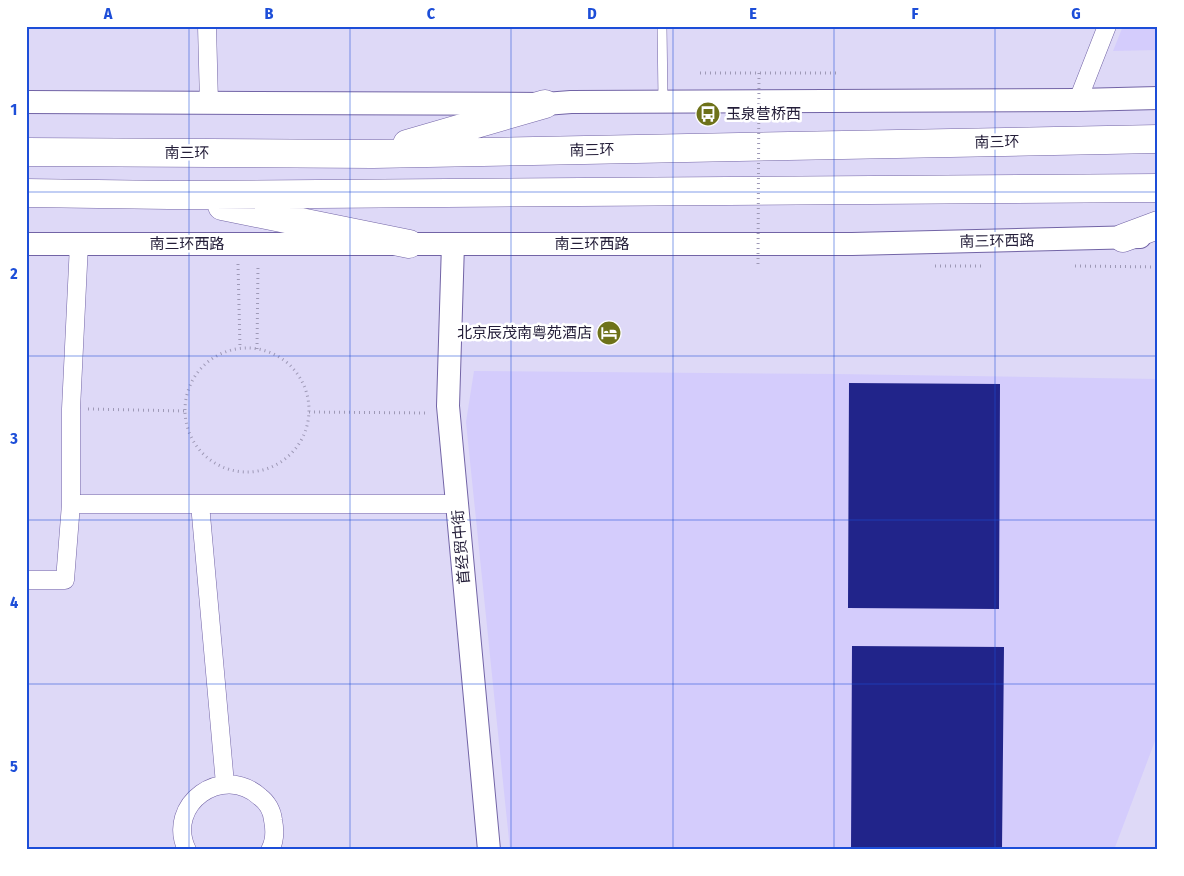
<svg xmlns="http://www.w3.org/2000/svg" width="1184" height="876" font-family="'Fira Sans Condensed','Noto Sans SC',sans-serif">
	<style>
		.built { fill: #d4ccfc }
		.building { fill: #21248a }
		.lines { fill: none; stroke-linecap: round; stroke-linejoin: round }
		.service-casing { stroke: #7264a6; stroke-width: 10 }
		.minor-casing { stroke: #7264a6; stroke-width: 19 }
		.tertiary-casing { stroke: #7264a6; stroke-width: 24 }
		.trunk-casing { stroke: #7264a6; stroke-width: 29 }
		.path { stroke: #9e99b6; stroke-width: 3; stroke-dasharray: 1 4; stroke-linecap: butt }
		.service { stroke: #fff; stroke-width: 9 }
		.minor { stroke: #fff; stroke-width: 18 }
		.tertiary { stroke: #fff; stroke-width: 22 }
		.trunk { stroke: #fff; stroke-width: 28 }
		.path-bridge { stroke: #9e99b6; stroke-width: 3; stroke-dasharray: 1 4; stroke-linecap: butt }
		.grid { fill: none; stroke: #1d4ed8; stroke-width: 1; stroke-opacity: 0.55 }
		.labels { text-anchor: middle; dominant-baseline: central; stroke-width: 5; stroke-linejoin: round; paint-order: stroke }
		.poi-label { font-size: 15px; fill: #231d38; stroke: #fff; text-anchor: start }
		.street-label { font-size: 15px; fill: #231d38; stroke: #fff }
		.neatline { fill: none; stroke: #1d4ed8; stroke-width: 2 }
		.grid-label { font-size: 16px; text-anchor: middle; font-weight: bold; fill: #1d4ed8 }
	</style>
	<rect width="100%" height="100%" fill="#ded9f7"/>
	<path class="built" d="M1123 26H1158V50L1113 51Z
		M474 371 836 374 1158 379V733L1114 850H510L466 422Z"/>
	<path class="building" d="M849 383 1000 384 999 609 848 608Z
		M852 646 1004 647 1002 850H851Z"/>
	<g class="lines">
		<defs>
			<path id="service" d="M662 26 663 100"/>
			<path id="minor" d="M207 26 209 103
				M1078 100 1107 26
				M79 244 71 409V504H457
				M200 504 225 784
				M26 580H65L71 504
				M187 850C165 804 223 763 260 797 267 802 272 811 273 820 275 830 275 841 270 850"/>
			<path id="tertiary" d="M26 102 545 104 571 102 1078 100 1158 98
				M26 244H852L1140 237
				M453 244 448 406 489 850"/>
			<path id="trunk" d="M407 144 545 104
				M26 152 373 154 1158 139
				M26 193 169 195 1158 188
				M222 206 409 244
				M1123 238 1158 225"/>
		</defs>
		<use href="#service" class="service-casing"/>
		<use href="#minor" class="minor-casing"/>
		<use href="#tertiary" class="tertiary-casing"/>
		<use href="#trunk" class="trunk-casing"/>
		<path class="path" d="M700 73H839
			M238 264 240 348
			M935 266H984
			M1075 266 1158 267
			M185 410a62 62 0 1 1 124 0a62 62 0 1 1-124 0Z
			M257 349 258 265
			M88 409 185 411
			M309 412 429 413"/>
		<use href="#service" class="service"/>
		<use href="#minor" class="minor"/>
		<use href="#tertiary" class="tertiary"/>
		<use href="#trunk" class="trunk"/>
		<path class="path-bridge" d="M758 264 759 73"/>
	</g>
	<path class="grid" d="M189 26V850M350 26V850M511 26V850M673 26V850M834 26V850M995 26V850M26 192H1158M26 356H1158M26 520H1158M26 684H1158"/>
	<defs>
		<symbol id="bus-disc" viewBox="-11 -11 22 22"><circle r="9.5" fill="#6e7219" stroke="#fff"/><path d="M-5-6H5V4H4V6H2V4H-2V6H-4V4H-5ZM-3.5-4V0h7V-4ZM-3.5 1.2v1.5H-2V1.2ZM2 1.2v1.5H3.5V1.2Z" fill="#fff"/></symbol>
		<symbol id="hotel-disc" viewBox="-11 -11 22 22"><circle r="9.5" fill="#6e7219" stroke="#fff"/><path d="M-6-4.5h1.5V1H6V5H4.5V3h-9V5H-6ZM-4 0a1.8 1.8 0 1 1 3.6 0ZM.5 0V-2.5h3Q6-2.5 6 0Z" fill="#fff"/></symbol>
	</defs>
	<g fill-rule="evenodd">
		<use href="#bus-disc" x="694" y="100" width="28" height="28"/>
		<use href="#hotel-disc" x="595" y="319" width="28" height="28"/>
	</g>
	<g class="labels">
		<g class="poi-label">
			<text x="726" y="114">玉泉营桥西</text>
			<text x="592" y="333" text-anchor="end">北京辰茂南粤苑酒店</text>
		</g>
		<g class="street-label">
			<text transform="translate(997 142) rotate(-1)">南三环</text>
			<text transform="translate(592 150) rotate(-1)">南三环</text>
			<text x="187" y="153">南三环</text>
			<text transform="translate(997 241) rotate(-1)">南三环西路</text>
			<text x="187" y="244">南三环西路</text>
			<text x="592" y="244">南三环西路</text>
			<text transform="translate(461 547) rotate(-95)">首经贸中街</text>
		</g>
	</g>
	<rect width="1184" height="876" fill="none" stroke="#ffffff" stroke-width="55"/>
	<rect x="28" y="28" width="1128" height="820" class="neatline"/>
	<g class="grid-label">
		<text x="108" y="19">A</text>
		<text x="269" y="19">B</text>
		<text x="431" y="19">C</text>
		<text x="592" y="19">D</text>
		<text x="753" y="19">E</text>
		<text x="915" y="19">F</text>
		<text x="1076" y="19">G</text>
		<text x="14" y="115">1</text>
		<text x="14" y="279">2</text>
		<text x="14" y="444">3</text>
		<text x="14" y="608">4</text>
		<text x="14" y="772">5</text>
	</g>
</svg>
